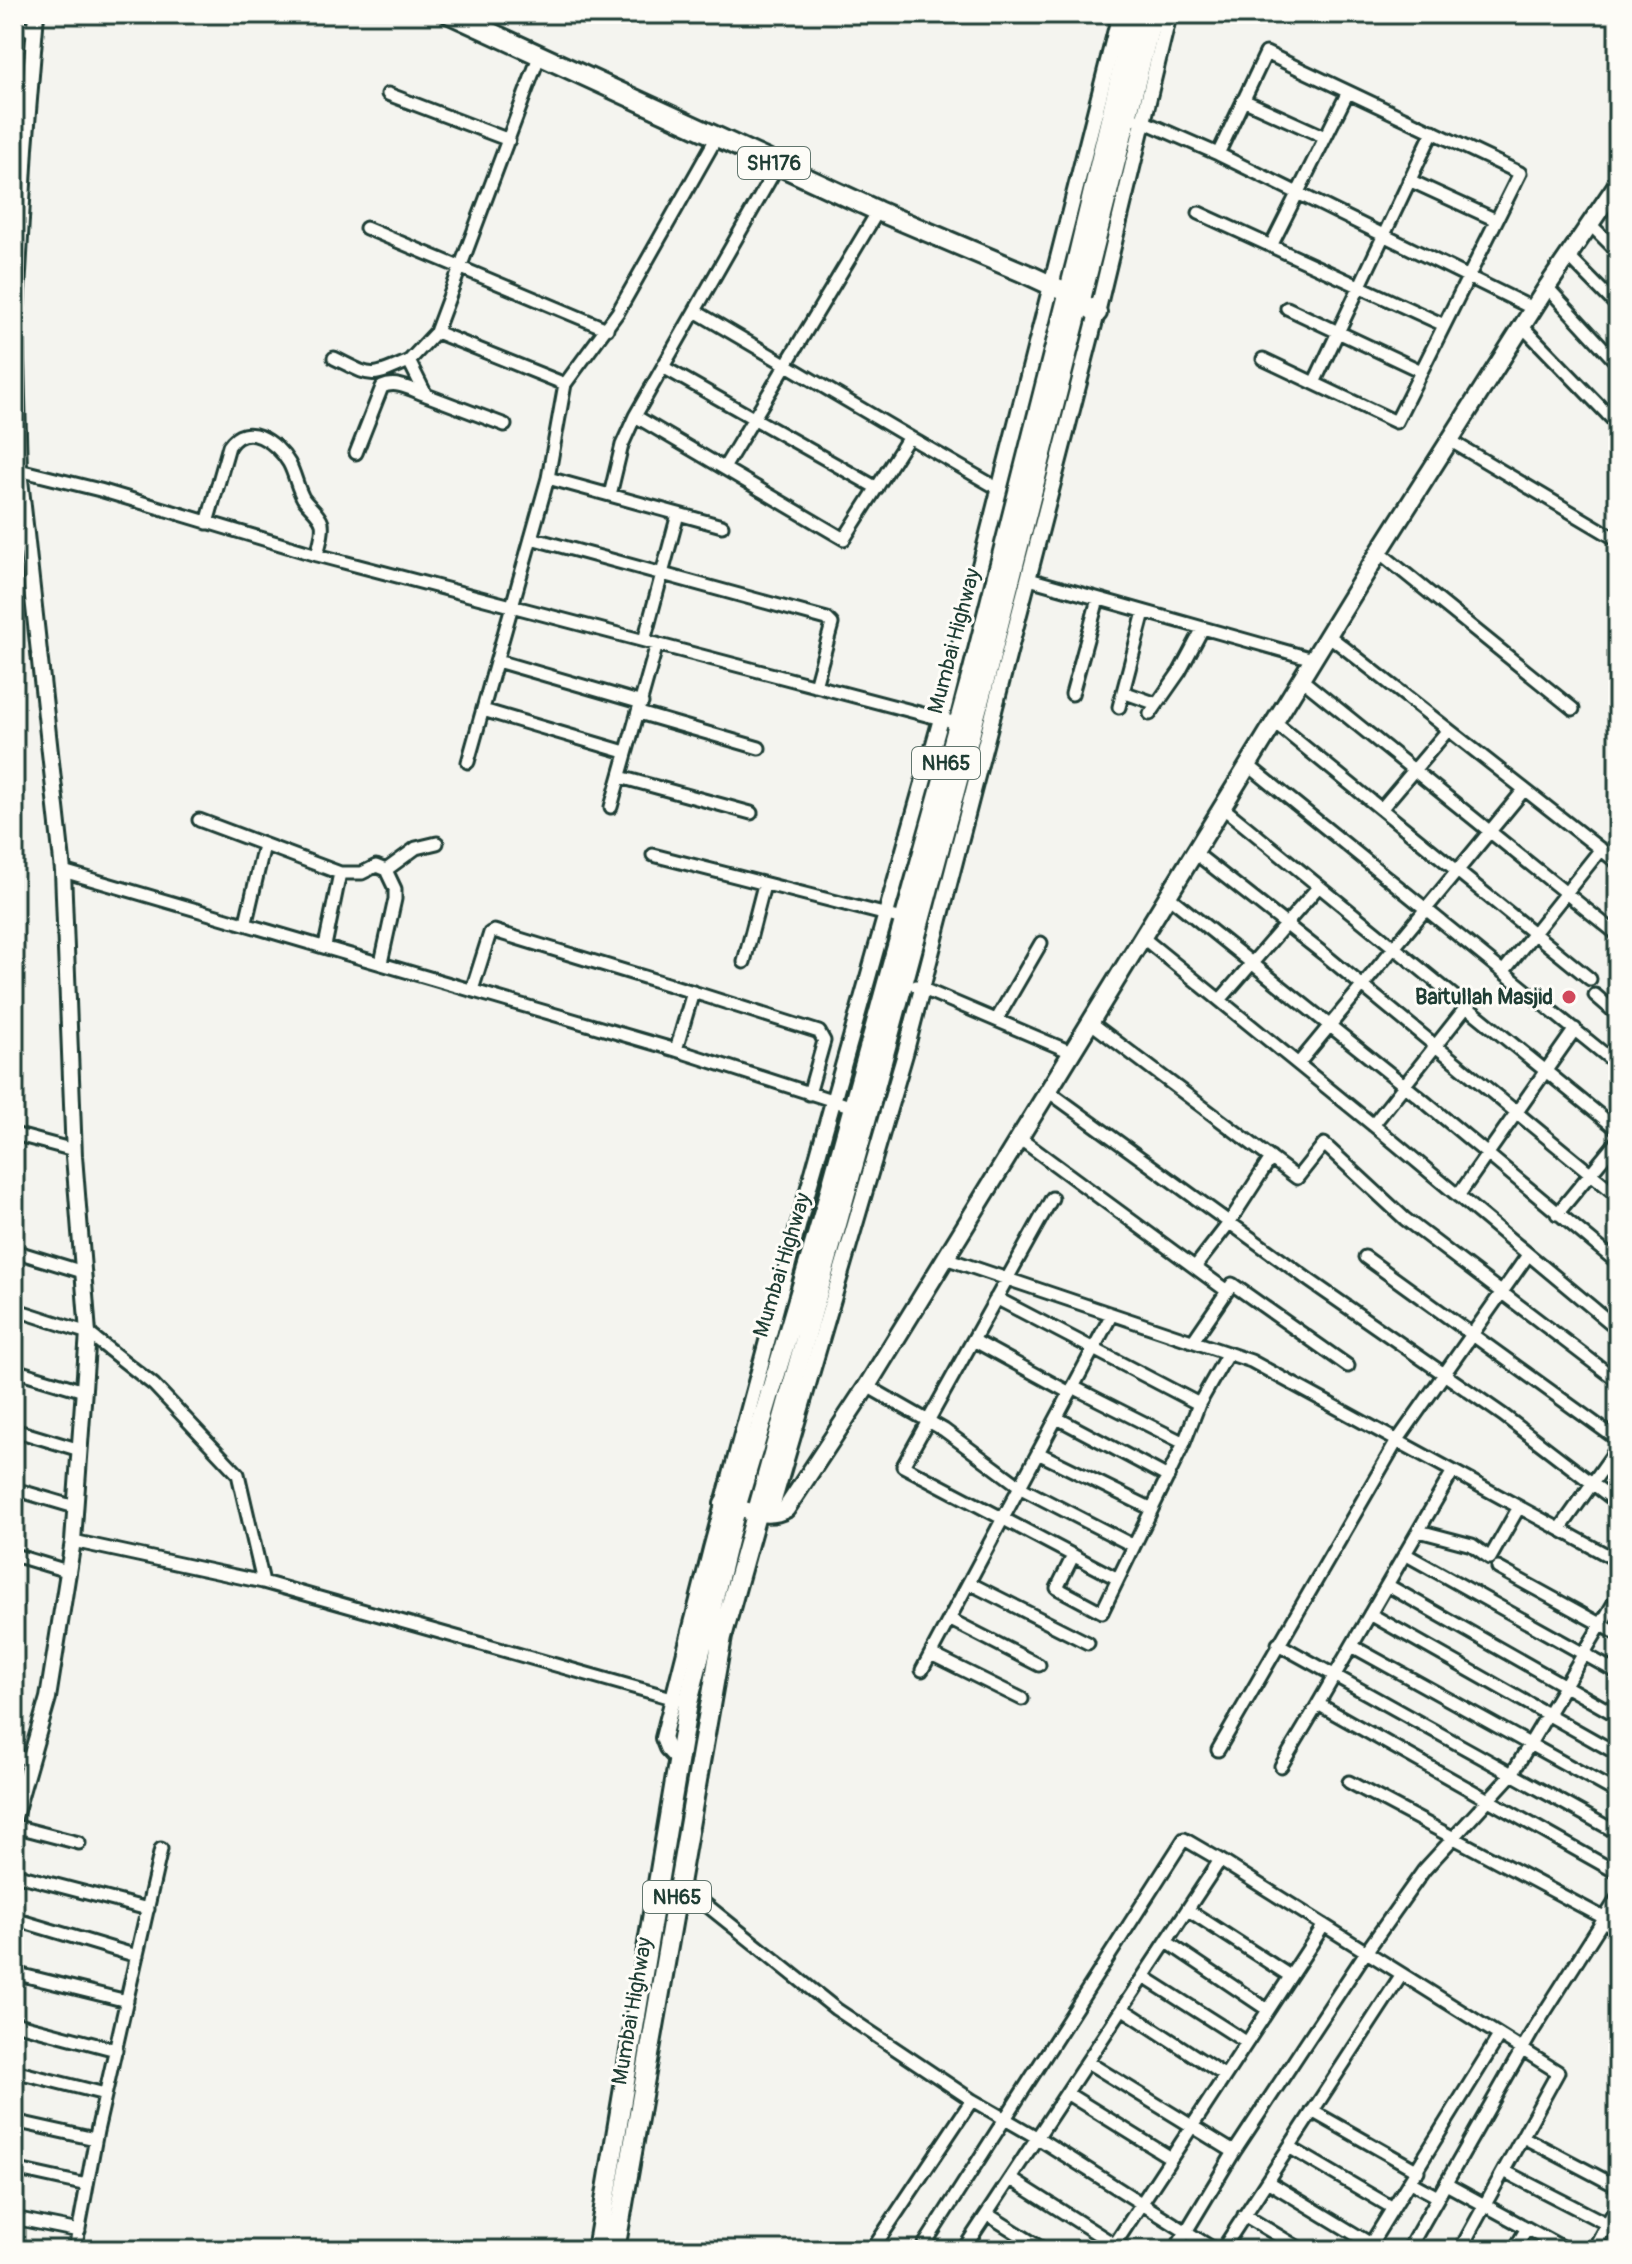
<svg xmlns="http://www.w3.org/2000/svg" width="1632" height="2264" font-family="Pangolin,sans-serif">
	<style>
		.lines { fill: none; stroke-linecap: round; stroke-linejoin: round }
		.minor-casing { stroke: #1f3d34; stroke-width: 17 }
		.tertiary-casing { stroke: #1f3d34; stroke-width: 20 }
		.secondary-casing { stroke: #1f3d34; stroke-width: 22 }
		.primary-casing { stroke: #1f3d34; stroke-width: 24 }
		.trunk-casing { stroke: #1f3d34; stroke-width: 24 }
		.minor { stroke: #fdfcf7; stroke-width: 11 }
		.tertiary { stroke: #fdfcf7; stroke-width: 14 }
		.secondary { stroke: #fdfcf7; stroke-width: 16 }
		.primary { stroke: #fdfcf7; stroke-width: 18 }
		.trunk { stroke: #fdfcf7; stroke-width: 18 }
		.poi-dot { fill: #d1495b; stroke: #fdfcf7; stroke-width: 3 }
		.labels { text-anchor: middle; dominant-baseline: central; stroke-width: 6; stroke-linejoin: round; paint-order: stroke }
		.shield { fill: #fdfcf7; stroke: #62766e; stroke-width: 2 }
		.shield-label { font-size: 20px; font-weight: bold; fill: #1f3d34 }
		.street-label { font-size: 22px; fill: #1f3d34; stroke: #fdfcf7 }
		.poi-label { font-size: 22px; font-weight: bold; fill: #1f3d34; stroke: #fdfcf7; text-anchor: end }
	</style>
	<rect width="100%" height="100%" fill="#f4f4ef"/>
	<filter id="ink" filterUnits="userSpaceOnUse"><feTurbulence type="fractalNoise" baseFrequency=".0125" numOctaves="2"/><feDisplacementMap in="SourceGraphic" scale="16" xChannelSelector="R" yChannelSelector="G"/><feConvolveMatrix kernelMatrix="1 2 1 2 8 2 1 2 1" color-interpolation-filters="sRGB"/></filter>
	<g filter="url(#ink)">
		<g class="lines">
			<defs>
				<path id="minor" d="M14 23 34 32
					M388 94 509 140
					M1243 100 1325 137
					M1138 119 1218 154 1534 309
					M1218 154 1266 53 1520 173 1396 422 1263 359
					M1409 180 1496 220
					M1199 213 1444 325
					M1591 225 1618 252
					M366 228 607 329
					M1271 246 1348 92
					M1568 256 1618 307
					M1547 287 1618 364
					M1287 308 1421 371
					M1523 327 1618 425
					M436 332 540 54
					M334 358C373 377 368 379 409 361
					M663 367 877 488
					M1314 383 1433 131
					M1607 414 1618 402
					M635 416 844 539 909 437 695 311
					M505 425 426 395 409 361 436 332 565 384
					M909 437 999 489
					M1451 441 1618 540
					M356 453 382 387C397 380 412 390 426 395
					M724 468 878 211
					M19 470 100 490 317 555 957 723
					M548 478 722 526
					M610 495 622 445 635 416 778 165
					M207 523 229 446C246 420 277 442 289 463 295 474 297 487 303 498 309 507 319 513 322 523 324 533 319 545 317 555
					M531 538 827 619 832 624 815 686
					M1379 552 1573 709
					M1029 579 1313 659
					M1328 635 1618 863
					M644 641 678 514
					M497 661 642 703
					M1301 679 1618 935
					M1123 692 1157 704
					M1072 694 1098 599
					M1119 707 1144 612
					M483 710 625 752
					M639 713 759 748
					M1150 714 1180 671 1203 628
					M1274 722 1590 979
					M468 762 548 478 565 384 618 312 718 135
					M1248 765 1618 1065
					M620 777 751 813
					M611 807 657 644
					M1222 807 1618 1130
					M1382 808 1448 730
					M199 820 340 873H362L376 866 386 870
					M1194 852 1325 955 1618 1196
					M653 855 903 919
					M63 871 676 1050 853 1107
					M1168 896 1419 1097 1618 1263
					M246 922 264 845
					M1142 937 1378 1129 1618 1329
					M325 946 340 873
					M1618 956V968
					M744 962 764 885
					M381 963 395 899V889L386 870 416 848 437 843
					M1503 972 1601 849
					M916 986 1071 1052
					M472 990 490 933 494 931 693 992
					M1595 995 1618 1015
					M1220 1000 1319 886
					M997 1019 1041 943
					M1090 1022 1297 1178 1324 1144 1405 1219 1618 1381
					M676 1050 693 992 819 1032 824 1041 809 1094
					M1298 1064 1524 790
					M1048 1091 1310 1281 1503 1415 1618 1503
					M1373 1125 1467 1006
					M14 1134 74 1150
					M1019 1138 1227 1291
					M1458 1196 1575 1029
					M1052 1198 903 1466 1118 1579 1184 1443 1199 1404 1228 1353
					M1557 1214 1618 1140
					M14 1251 83 1272
					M1365 1257 1618 1440
					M945 1258 1251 1361 1618 1561
					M1195 1267 1229 1223 1271 1158
					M996 1298 1199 1404
					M14 1309 88 1333 154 1385 238 1474 263 1582 679 1700
					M973 1340 1070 1393
					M1193 1341 1232 1284 1348 1366
					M14 1370 84 1391
					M867 1386 944 1430 1025 1490 1134 1546
					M1073 1387 1184 1443
					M1057 1418 1168 1477
					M14 1430 80 1450
					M1038 1453 1152 1509
					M1453 1471 1318 1704 1618 1873
					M14 1489 75 1507
					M1560 1529 1618 1447
					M1419 1531 1472 1545 1490 1558 1519 1507
					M73 1541 263 1582
					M1405 1554 1618 1673
					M14 1555 67 1571
					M1073 1556 1057 1588 1102 1612 1118 1579
					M1498 1568 1618 1634
					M969 1583 1088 1643
					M1387 1585 1618 1716
					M1370 1614 1618 1754
					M949 1619 1039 1665
					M1278 1644 1618 1833
					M1352 1646 1618 1793
					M931 1654 1022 1699
					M922 1670 1112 1314
					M1218 1750 1397 1441 1528 1255
					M14 1755 30 1760
					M1281 1766 1318 1704
					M1349 1782 1606 1919
					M14 1826 79 1843
					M1220 1860 1558 2072 1460 2250
					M14 1874 148 1909
					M679 1883 836 2009 972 2100
					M1188 1910 1290 1976
					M14 1919 137 1956
					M1604 1921 1618 1930
					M1167 1942 1268 2010
					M14 1973 127 2001
					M1144 1977 1246 2042
					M1123 2009 1224 2075
					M14 2023 116 2050
					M1089 2063 1234 2152
					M14 2071 105 2094
					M1068 2094 1171 2158
					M1312 2111 1418 2171
					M14 2121 95 2139
					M1523 2137 1618 2187
					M1289 2147 1393 2208
					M14 2169 87 2185
					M1504 2171 1607 2224
					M1011 2179 1115 2245
					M1267 2181 1371 2244
					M1410 2182 1438 2197
					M1446 2184 1567 2250
					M987 2214 1044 2250
					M1244 2215 1302 2250
					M14 2218 79 2231
					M75 2250 97 2131 161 1849
					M872 2250 972 2100 1038 2138 1215 2250
					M921 2250 1184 1839 1220 1860 963 2250
					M1111 2250 1324 1925
					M1175 2250 1234 2152 1366 1952 1424 1870 1512 1774 1618 1596
					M1222 2250 1402 1974
					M1367 2250 1499 2036
					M1408 2250 1532 2032 1618 1897
					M1514 2250 1527 2228
					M1593 2250 1618 2204"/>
				<path id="tertiary" d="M770 1514 905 1054 1097 313 1169 14
					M678 1760 667 1748 663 1738 711 1549 803 1208 941 719 1120 14
					M14 1817 48 1698 73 1541 88 1333 74 1156 63 871 19 470 15 326 25 148 36 14"/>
				<path id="secondary" d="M723 1504C742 1509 768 1520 786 1509L867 1386 1379 552 1547 287 1618 183"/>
				<path id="primary" d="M450 14 878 211 1029 275 1068 293 1097 313"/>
				<path id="trunk" d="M597 2250 688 1703 736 1508 826 1205 973 670 1076 263 1135 14
					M615 2250 722 1637 870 1106 985 680 1153 14"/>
			</defs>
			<use href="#minor" class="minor-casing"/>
			<use href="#tertiary" class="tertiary-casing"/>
			<use href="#secondary" class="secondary-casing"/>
			<use href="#primary" class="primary-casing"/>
			<use href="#trunk" class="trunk-casing"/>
			<use href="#minor" class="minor"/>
			<use href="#tertiary" class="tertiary"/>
			<use href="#secondary" class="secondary"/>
			<use href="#primary" class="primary"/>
			<use href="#trunk" class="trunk"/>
		</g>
	</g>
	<circle class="poi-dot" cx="1569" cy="997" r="8"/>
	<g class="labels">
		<g class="shield">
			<rect x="738" y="147" width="72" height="32" rx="6"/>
			<rect x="912" y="747" width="68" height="32" rx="6"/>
			<rect x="643" y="1881" width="68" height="32" rx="6"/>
		</g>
		<g class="shield-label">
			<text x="774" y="163">SH176</text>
			<text x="946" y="763">NH65</text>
			<text x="677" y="1897">NH65</text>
		</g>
		<g class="street-label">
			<text transform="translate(954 641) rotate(-75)">Mumbai Highway</text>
			<text transform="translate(782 1265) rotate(-73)">Mumbai Highway</text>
			<text transform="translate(632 2011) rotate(-80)">Mumbai Highway</text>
		</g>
		<g class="poi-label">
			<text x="1553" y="997">Baitullah Masjid</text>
		</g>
	</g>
	<rect width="1632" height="2264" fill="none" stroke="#fdfcf7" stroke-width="48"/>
	<rect x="24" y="24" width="1584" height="2216" fill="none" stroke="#1f3d34" stroke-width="3" filter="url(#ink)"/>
</svg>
